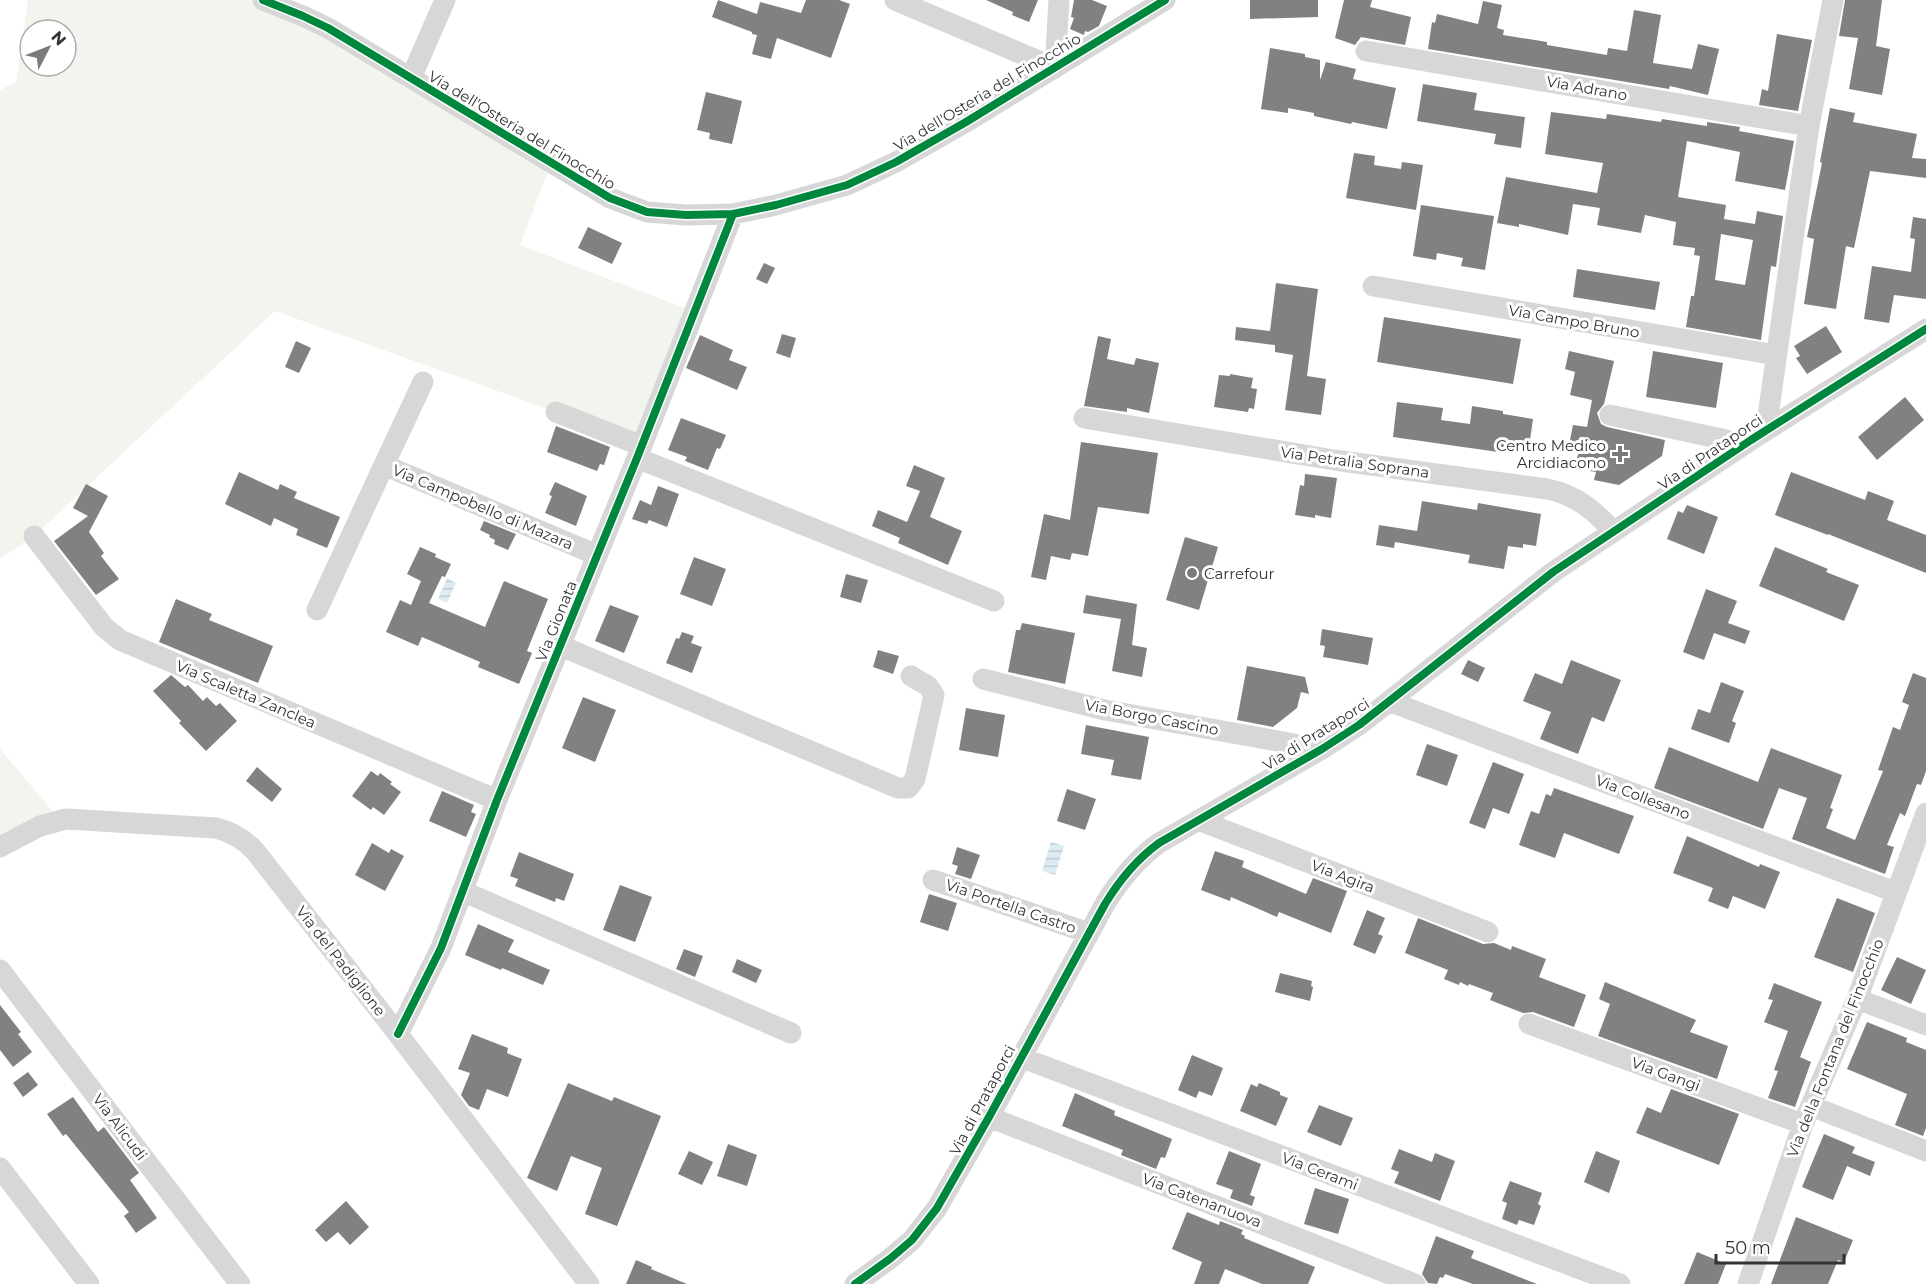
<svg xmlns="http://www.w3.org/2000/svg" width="1926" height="1284" font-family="Montserrat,sans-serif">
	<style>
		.grass { fill: #f1f5ed; fill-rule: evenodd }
		.water { fill: url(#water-rules) }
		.building { fill: #818181; fill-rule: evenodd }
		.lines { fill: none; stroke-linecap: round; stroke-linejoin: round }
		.minor { stroke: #d7d7d7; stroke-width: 21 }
		.cycleway-casing { stroke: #fff; stroke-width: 11 }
		.cycleway { stroke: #00873e; stroke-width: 8 }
		.poi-dot { fill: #7a7a7a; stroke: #fff; stroke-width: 2 }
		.labels { text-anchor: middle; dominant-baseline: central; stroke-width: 6; stroke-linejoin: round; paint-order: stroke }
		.street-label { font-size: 15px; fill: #333; stroke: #fff }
		.poi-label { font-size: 15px; fill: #333; stroke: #fff; text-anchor: end }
	</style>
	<defs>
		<pattern id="water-rules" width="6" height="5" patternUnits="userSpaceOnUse" patternTransform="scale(1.5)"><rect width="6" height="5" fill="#ddebf3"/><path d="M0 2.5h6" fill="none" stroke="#becad1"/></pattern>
	</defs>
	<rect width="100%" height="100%" fill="#fff"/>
	<path class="grass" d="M28 0H263L551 164 520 245 695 312 642 446 556 412 275 311 34 536 0 559V90L16 82ZM30 30H66V66H30Z
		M0 749 60 820 0 847Z"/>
	<path class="water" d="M447 578 456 583 447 603 438 599Z
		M1051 842 1064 846 1055 875 1042 871Z"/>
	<path class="building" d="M718 0 757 14 760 2 801 13 806 0H839L850 4 831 58 777 38 771 59 752 54 757 35 752 34V32L712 17Z
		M986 0H1038L1029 22 1012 15 1013 12Z
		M1074 0H1092L1107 6 1099 26 1088 32 1085 31 1084 35 1070 29 1074 18 1071 17Z
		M1250 0H1318V17L1250 19Z
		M1344 0H1372L1370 7 1411 17 1405 45 1361 37 1355 45 1335 38Z
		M1845 0H1882L1876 46 1890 49 1882 95 1849 89 1858 38 1839 36Z
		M1483 1 1502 5 1497 28 1504 30 1503 35 1547 42V45L1607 55 1608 48 1627 51 1634 10 1661 15 1653 63 1692 69 1698 44 1719 49 1708 95 1670 86 1669 89 1428 49 1432 22 1435 23 1437 14 1478 24Z
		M1777 34 1812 40 1798 111 1759 105 1762 89 1768 91Z
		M1270 48 1305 54V57L1320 60V80L1326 62 1356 69 1353 79 1396 88 1387 129 1352 122 1351 124 1314 116V113L1288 108V113L1261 109Z
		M1423 84 1477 93 1474 110 1525 117 1521 148 1494 144 1496 134 1417 121Z
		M706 92 742 101 732 144 709 139 710 133 697 130Z
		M1830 108 1855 113 1853 122 1917 134 1912 158 1926 159V178L1870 171 1854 248 1846 246 1836 309 1804 304 1814 239 1807 237 1822 163 1820 162Z
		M1551 112 1606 119 1607 114 1661 122 1662 119 1707 126V122L1740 127 1739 131 1794 141 1785 190 1735 181 1740 152 1687 141 1678 197 1726 205 1724 219 1755 224 1757 211 1783 216 1776 267 1771 266 1761 340 1686 327 1691 296H1694L1700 256 1694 255 1695 248 1673 245 1676 222 1645 215 1641 233 1597 225 1600 208 1573 204 1568 235 1519 224V227L1497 223 1506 177 1597 193 1603 163 1545 154ZM1721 234 1753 240 1745 285 1715 280Z
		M1354 153 1375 156 1374 165 1401 169 1402 162 1423 165 1416 210 1346 198Z
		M1421 205 1494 216 1485 270 1461 266 1463 258 1437 253 1436 260 1413 256Z
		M1913 217 1926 219V299L1894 295 1889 323 1864 319 1872 266 1911 272 1915 239 1910 238Z
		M588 227 622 243 612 264 578 248Z
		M764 263 775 268 767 284 756 279Z
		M1577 269 1660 282 1655 310 1573 297Z
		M1276 283 1318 289 1307 376 1326 379 1321 415 1285 410 1293 355 1275 352V345L1235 340 1236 327 1270 331Z
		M1384 317 1521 339 1513 384 1377 362Z
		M1826 326 1842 352 1807 374 1796 358 1800 356 1794 346Z
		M782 334 796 338 790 358 776 353Z
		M700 335 733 350 729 360 747 367 737 390 686 368Z
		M1098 336 1111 339 1107 359 1134 365 1136 358 1159 363 1149 413 1127 408V412L1084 406Z
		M296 341 311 348 299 373 285 367Z
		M1569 351 1614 361 1604 404 1597 413 1601 424 1607 427 1665 440 1662 456 1619 485 1594 480 1596 472 1590 471 1592 461 1577 458 1579 452 1568 450 1573 425 1587 427 1592 400 1570 395 1575 372 1565 369Z
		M1653 351 1723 363 1716 408 1646 397Z
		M1230 374 1253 378 1251 388 1257 389 1254 409 1249 408 1248 412 1214 407 1219 375 1230 376Z
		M1905 397 1924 420 1877 460 1858 437Z
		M1397 402 1443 408 1441 420 1470 424 1472 406 1503 411V414L1533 419 1529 447 1517 445 1516 451 1499 449 1498 452 1393 437Z
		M681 418 726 435 720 449 717 448 708 470 685 461 687 457 668 450Z
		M556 426 610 447 604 465 600 464 597 471 547 452Z
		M1081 442 1158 453 1149 514 1098 507 1088 556 1072 553 1070 560 1051 556 1046 580 1031 577 1044 514 1070 520Z
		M914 465 945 478 930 517 962 531 948 565 898 543 900 538 872 526 878 510 907 522 920 491 906 486Z
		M239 472 278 490 280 484 297 492 294 498 340 517 327 548 296 535 298 529 274 518 271 526 225 504Z
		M1791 472 1865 500 1868 491 1894 501 1887 520 1926 535V573L1828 534V535L1775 515Z
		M1305 474 1337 478 1331 518 1315 515V518L1295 515 1300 485 1304 486Z
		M555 482 587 496 576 526 545 513 552 496 549 495Z
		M86 484 108 496 89 532 104 553 101 556 119 579 96 595 54 541 88 516 73 508Z
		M658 486 679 494 667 527 649 520 647 524 632 519 640 500 651 505Z
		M1422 501 1477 510 1478 503 1541 514 1536 546 1523 544V548L1508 546 1504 569 1468 563 1470 555 1395 542 1394 548 1376 545 1379 525 1417 531Z
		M1687 505 1718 517 1704 554 1667 539 1678 511 1683 513Z
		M484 521 516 534 508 550 494 544 495 540 489 537 490 535 480 530Z
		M1185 537 1218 547 1199 610 1166 600Z
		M420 547 436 554 435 557 451 564 445 577 442 576 429 603 485 627 504 581 548 599 527 651 532 653 519 684 478 667 480 662 422 637 418 646 386 632 400 600 411 605 421 581 407 574Z
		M1775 547 1828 569 1826 572 1859 585 1844 621 1759 586Z
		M694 557 726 569 712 606 680 594Z
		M846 574 868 580 861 603 840 597Z
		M1706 589 1737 601 1728 623 1750 631 1745 644 1714 633 1704 660 1683 652Z
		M1086 595 1137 604 1132 645 1147 648 1142 677 1112 671 1121 619 1083 613Z
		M176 599 212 614 209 620 273 646 258 683 159 642Z
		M610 605 639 616 624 653 595 641Z
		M1022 623 1075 633 1065 684 1008 672 1016 630H1020Z
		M1322 629 1373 638 1368 665 1323 657 1325 646 1320 645Z
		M682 632 694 636 691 643 702 647 692 673 666 663 676 638 679 639Z
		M878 650 899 656 893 674 873 667Z
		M1468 660 1485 668 1478 682 1461 674Z
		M1571 660 1621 680 1604 722 1592 717 1578 754 1540 739 1551 712 1523 701 1535 673 1562 684Z
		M1247 666 1305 677 1309 694 1301 692 1297 708 1273 727 1237 720Z
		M1913 673 1926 678V771L1921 785 1917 784 1905 816 1900 813 1887 845 1894 847 1885 874 1792 839 1807 798 1779 788 1763 829 1654 788 1669 747 1758 782 1771 748 1842 775 1830 808 1833 809 1826 828 1855 840 1883 771 1878 770 1893 727 1900 730 1909 705 1902 702Z
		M171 675 185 687 188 685 203 701 207 697 216 706 220 703 237 721 206 751 179 723 181 721 153 691Z
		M1721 682 1744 691 1732 721 1736 723 1729 743 1691 729 1698 709 1710 713Z
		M583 697 616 710 595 762 562 748Z
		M966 708 1005 715 998 757 959 750Z
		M1086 725 1149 737 1141 780 1111 775 1114 760 1081 754Z
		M1427 744 1458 755 1447 786 1416 775Z
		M1493 762 1524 774 1509 814 1493 808 1485 829 1469 823Z
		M257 767 282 789 272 802 246 781Z
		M371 771 378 776 380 773 392 782 390 784 401 792 384 815 373 807 371 810 352 796Z
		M1554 788 1634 816 1619 854 1564 833 1555 858 1519 845 1531 811 1539 814 1546 794 1551 796Z
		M1067 789 1096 799 1085 830 1057 821Z
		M442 791 474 805 471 812 476 814 466 837 429 821Z
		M1687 836 1759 867 1760 864 1780 872 1765 909 1733 896 1728 909 1708 901 1713 888 1673 873Z
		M372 843 389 853 391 849 404 856 385 891 355 875Z
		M957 847 980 855 971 879 955 874 958 866 952 864Z
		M1215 851 1244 861 1242 867 1306 894 1313 878 1347 891 1331 933 1279 912 1277 917 1231 897 1230 901 1201 890Z
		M519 852 574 874 564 901 556 898 555 902 515 886 518 879 510 876Z
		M620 885 652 897 635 942 603 930Z
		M929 894 957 903 948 931 920 922Z
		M1837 898 1875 913 1853 972 1814 957Z
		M1367 910 1385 918 1378 934 1383 936 1375 954 1353 945Z
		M1418 918 1483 944 1494 943 1511 950 1512 946 1546 959 1539 977 1586 995 1574 1027 1533 1012 1523 1013 1490 1000 1493 993 1469 984 1468 986 1460 982 1459 985 1444 979 1448 970 1405 953Z
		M478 924 514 940 508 952 550 970 543 985 502 968 501 970 465 955Z
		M684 949 703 956 695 977 676 969Z
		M1897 957 1926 970 1911 1004 1881 990Z
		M737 959 762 970 756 983 732 972Z
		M1280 973 1312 981 1311 986 1313 987 1310 1001 1275 992Z
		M1605 982 1696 1020 1690 1032 1728 1046 1717 1079 1598 1036 1610 1004 1599 999Z
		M1774 983 1822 1002 1800 1057 1811 1062 1795 1107 1768 1098 1778 1071 1774 1070 1788 1031 1764 1022 1773 1000 1768 999Z
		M0 1005 21 1032 18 1034 32 1052 13 1067 0 1050Z
		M1867 1022 1907 1038 1906 1042 1926 1050V1128L1923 1136 1895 1125 1907 1094 1847 1069Z
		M472 1034 508 1048 507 1053 522 1059 508 1097 487 1089 479 1110 469 1106 461 1095 470 1073 458 1069Z
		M1192 1055 1223 1068 1212 1096 1199 1091 1196 1098 1178 1090Z
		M28 1072 38 1085 23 1097 13 1083Z
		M568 1083 612 1101 614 1097 661 1116 617 1226 585 1214 602 1168 571 1156 557 1191 527 1178Z
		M1259 1083 1280 1092V1095L1288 1098 1276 1126 1240 1111 1251 1084 1257 1087Z
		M1671 1089 1739 1114 1719 1165 1636 1133 1647 1107 1661 1113Z
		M1075 1093 1115 1111 1114 1115 1172 1139 1165 1158 1161 1157 1156 1169 1121 1155 1123 1150 1062 1126Z
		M73 1097 98 1132 104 1127 139 1173 130 1180 157 1218 136 1233 124 1216 129 1212 66 1134 63 1136 47 1114Z
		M1319 1105 1353 1118 1341 1146 1307 1132Z
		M1824 1134 1855 1147 1852 1153 1875 1162 1870 1176 1847 1166 1833 1200 1802 1187Z
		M728 1144 757 1155 747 1186 717 1176Z
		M1399 1149 1432 1162 1435 1153 1455 1161 1440 1201 1394 1183 1399 1172 1391 1169Z
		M689 1151 713 1162 702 1185 678 1174Z
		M1229 1151 1261 1164 1250 1195 1255 1197 1252 1206 1230 1198 1233 1190 1216 1184Z
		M1596 1151 1620 1161 1609 1193 1584 1182Z
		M1510 1181 1542 1193 1538 1204 1541 1206 1534 1225 1519 1220 1517 1225 1502 1219 1507 1203 1502 1201Z
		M1315 1188 1349 1199 1338 1234 1304 1224Z
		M346 1201 369 1227 350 1245 338 1232 326 1242 315 1230Z
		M1187 1212 1219 1225 1220 1221 1243 1230 1241 1234 1245 1236 1244 1238 1315 1267 1308 1284H1262L1225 1269 1219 1284H1194L1202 1262 1172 1249Z
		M1796 1217 1853 1240 1844 1262 1838 1260 1828 1284H1771Z
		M1436 1236 1474 1251 1471 1258 1537 1284H1473L1445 1274 1443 1278 1440 1277 1437 1284 1428 1283 1422 1274Z
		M1697 1252 1726 1264 1718 1284H1684Z
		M636 1260 652 1267 651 1269 687 1284H626Z"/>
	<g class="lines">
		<path class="minor" d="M263 0 303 16 328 28 610 198 647 212 686 215 733 214 776 205 847 185 896 162 966 122 1165 0
			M895 0 1055 68 1059 0
			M1366 51 1809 126
			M411 78 445 0
			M1373 286 1776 355
			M556 412 642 446
			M1610 415 1745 444
			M1084 418 1334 460 1547 489C1576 495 1594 510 1613 531
			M1766 430 1809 126 1833 0
			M637 458 994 601
			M384 465 423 382
			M34 536 104 627 120 640 497 800
			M317 610 384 465 597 555
			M561 646 898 788H908L915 779 934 695 928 686 911 676
			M983 679 1105 710 1322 749
			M1391 702 1895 892
			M1198 820 1488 932
			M0 847 40 826 66 819 216 828C232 832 244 839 255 851L398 1034 589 1284
			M933 880 1089 933
			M462 891 791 1033
			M0 970 240 1284
			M1857 999 1926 1025
			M1529 1024 1803 1124
			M398 1034 441 948 497 800 637 458 733 214
			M1020 1057 1620 1284
			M1811 1106 1926 1151
			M989 1117 1415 1284
			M0 1168 89 1284
			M855 1284 891 1258 912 1240 937 1208 989 1117 1105 904C1119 881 1137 859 1159 843L1322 749 1359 725 1553 572 1751 440 1926 329
			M1748 1284 1803 1124 1857 999 1926 813"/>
		<defs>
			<path id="cycleway" d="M263 0 303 16 328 28 610 198 647 212 686 215 733 214 776 205 847 185 896 162 966 122 1165 0
				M398 1034 441 948 497 800 637 458 733 214
				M855 1284 891 1258 912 1240 937 1208 989 1117 1105 904C1119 881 1137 859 1159 843L1322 749 1359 725 1553 572 1751 440 1926 329"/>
		</defs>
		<use href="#cycleway" class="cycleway-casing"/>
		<use href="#cycleway" class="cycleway"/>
	</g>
	<g class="poi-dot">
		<path d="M1617 445h6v6h6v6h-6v6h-6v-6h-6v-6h6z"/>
		<circle cx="1192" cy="573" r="6"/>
	</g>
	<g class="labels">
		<g class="street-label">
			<text transform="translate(1587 88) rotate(10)">Via Adrano</text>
			<text transform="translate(987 92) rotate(-31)">Via dell'Osteria del Finocchio</text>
			<text transform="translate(522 130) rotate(31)">Via dell'Osteria del Finocchio</text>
			<text transform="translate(1574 321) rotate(10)">Via Campo Bruno</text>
			<text transform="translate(1710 452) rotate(-34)">Via di Prataporci</text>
			<text transform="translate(1355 462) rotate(8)">Via Petralia Soprana</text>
			<text transform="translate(483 507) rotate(23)">Via Campobello di Mazara</text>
			<text transform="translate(556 621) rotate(-68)">Via Gionata</text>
			<text transform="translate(246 694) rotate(23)">Via Scaletta Zanclea</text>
			<text transform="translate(1152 717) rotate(11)">Via Borgo Cascino</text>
			<text transform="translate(1316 734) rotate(-32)">Via di Prataporci</text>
			<text transform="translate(1643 797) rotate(21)">Via Collesano</text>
			<text transform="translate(1343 876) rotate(21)">Via Agira</text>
			<text transform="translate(1011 906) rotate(19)">Via Portella Castro</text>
			<text transform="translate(341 961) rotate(52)">Via del Padiglione</text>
			<text transform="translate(1835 1048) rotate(-68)">Via della Fontana del Finocchio</text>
			<text transform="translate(1666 1074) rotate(20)">Via Gangi</text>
			<text transform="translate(982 1100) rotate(-62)">Via di Prataporci</text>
			<text transform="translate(120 1127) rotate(53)">Via Alicudi</text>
			<text transform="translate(1320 1171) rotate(21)">Via Cerami</text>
			<text transform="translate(1202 1200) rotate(21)">Via Catenanuova</text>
		</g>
		<g class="poi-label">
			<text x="1606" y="445">Centro Medico<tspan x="1606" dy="17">Arcidiacono</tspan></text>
			<text x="1204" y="573" text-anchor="start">Carrefour</text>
		</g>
	</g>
	<g transform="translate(48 48) rotate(48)"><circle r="28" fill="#ffffff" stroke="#adadad" stroke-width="1.5"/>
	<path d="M0-4.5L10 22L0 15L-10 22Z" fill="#7a7a7a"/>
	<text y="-9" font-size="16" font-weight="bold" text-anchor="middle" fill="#333333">N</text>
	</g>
	<path d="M1716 1254v9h128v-9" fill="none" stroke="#333333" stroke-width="3"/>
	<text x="1725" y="1254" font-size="18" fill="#333333" stroke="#ffffff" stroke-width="4.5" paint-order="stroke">50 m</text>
</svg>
